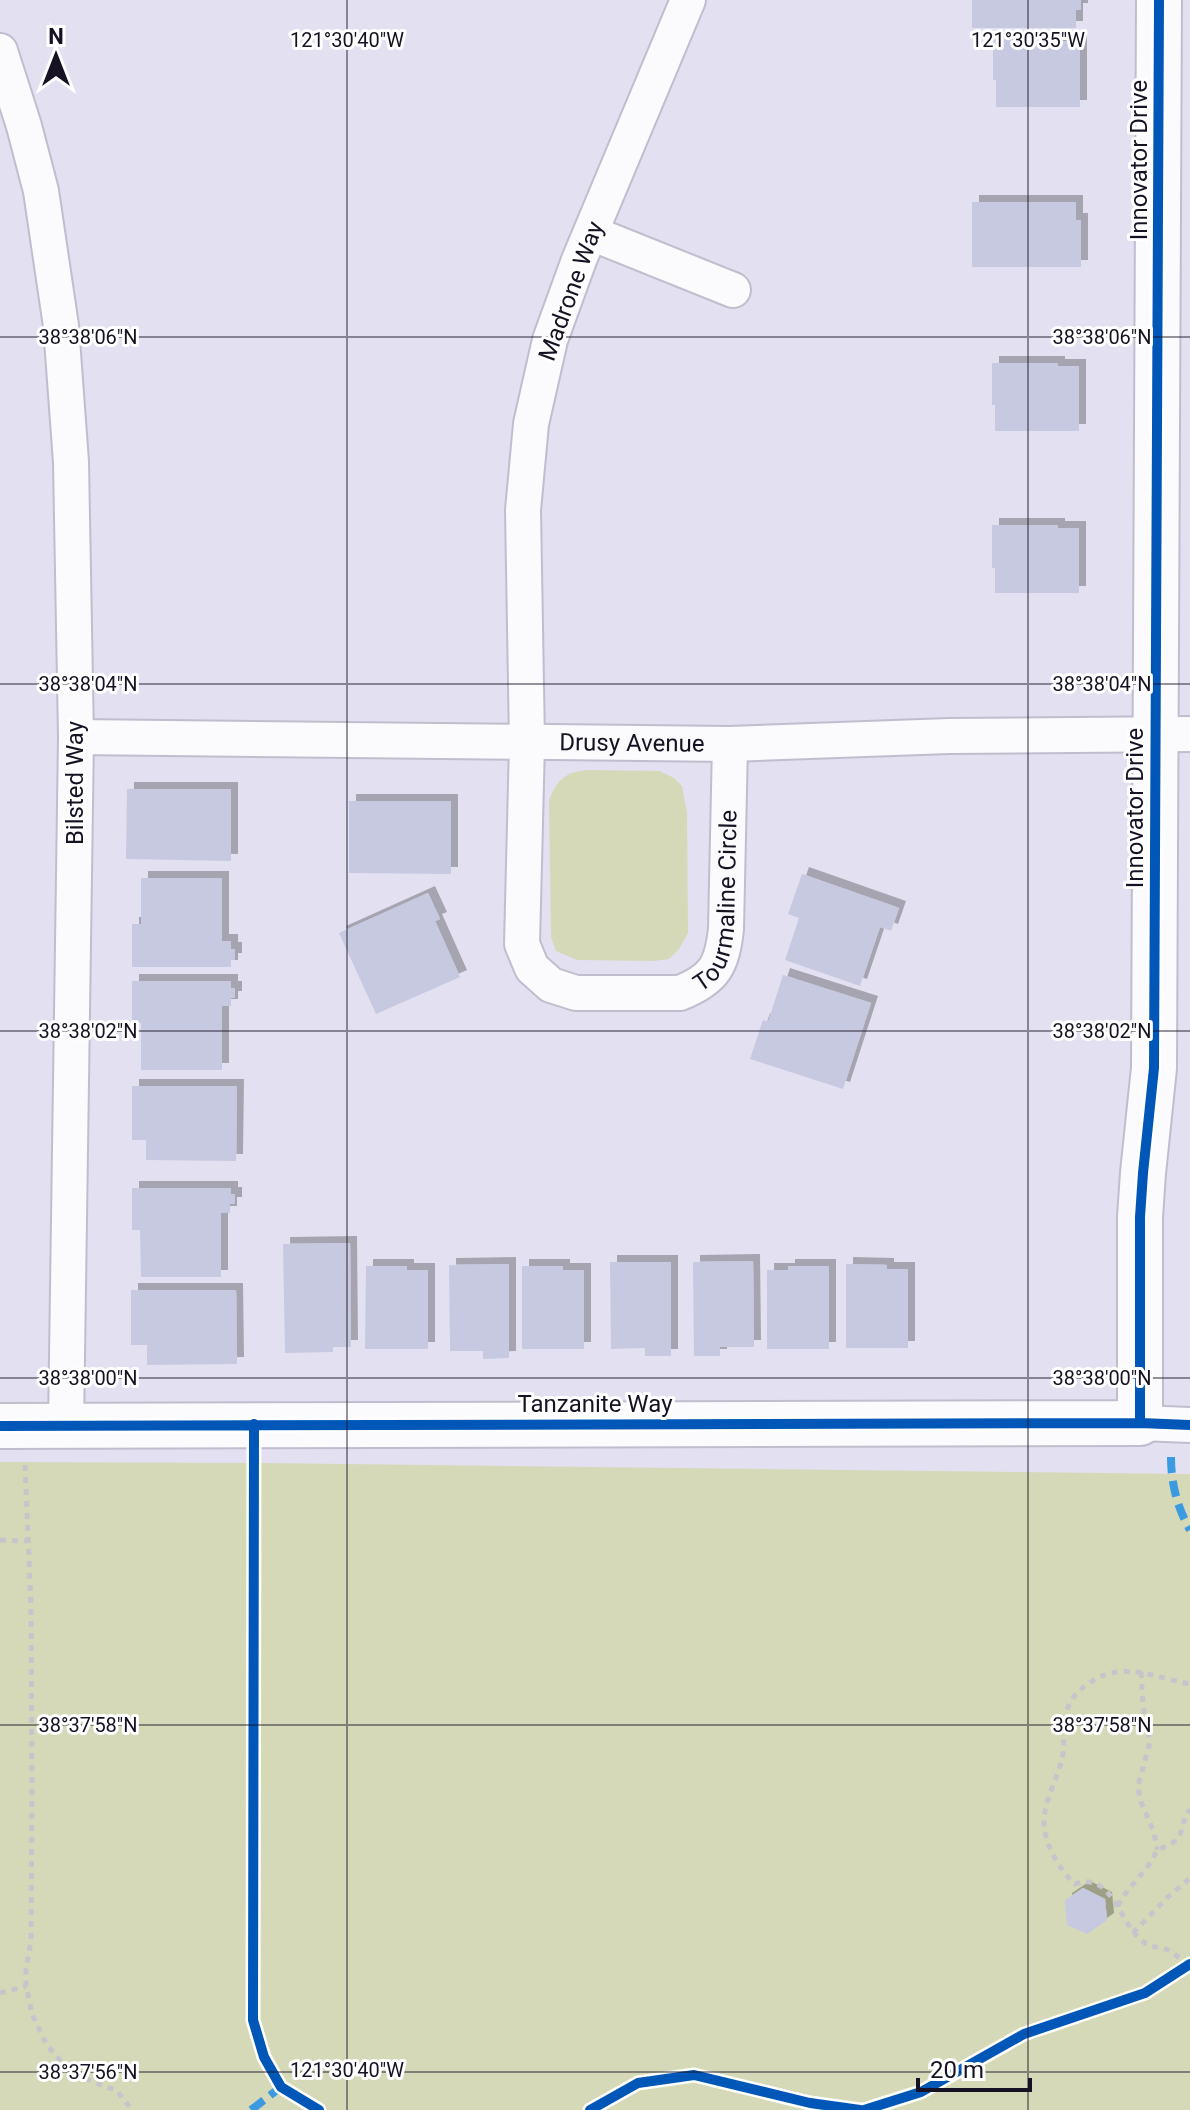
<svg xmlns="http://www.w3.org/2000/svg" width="1190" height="2110" font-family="Roboto,sans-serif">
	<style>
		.green { fill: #d6d9b8 }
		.building { fill: #c7c9e1; filter: url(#shadow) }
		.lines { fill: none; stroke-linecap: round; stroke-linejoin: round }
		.street-casing { stroke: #c0bdce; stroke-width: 38 }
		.secondary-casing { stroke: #c0bdce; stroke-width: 48 }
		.path { stroke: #c6c5cb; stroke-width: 5; stroke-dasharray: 6 6; stroke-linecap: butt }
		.street { stroke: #fbfafd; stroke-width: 34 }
		.secondary { stroke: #fbfafd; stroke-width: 44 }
		.quiet { stroke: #3b9ae0; stroke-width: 8; stroke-dasharray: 16 8; stroke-linecap: butt }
		.cycleway-casing { stroke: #fff; stroke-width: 15 }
		.cycleway { stroke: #0057b8; stroke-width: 10 }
		.ticks { fill: none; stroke: #161224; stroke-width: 2; stroke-opacity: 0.45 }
		.labels { text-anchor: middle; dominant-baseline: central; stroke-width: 6; stroke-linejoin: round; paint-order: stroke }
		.street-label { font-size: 24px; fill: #161224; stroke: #fff }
		.ticks-label { font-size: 20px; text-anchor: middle; fill: #161224; stroke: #fff; stroke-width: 6; stroke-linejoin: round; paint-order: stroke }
	</style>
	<defs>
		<filter id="shadow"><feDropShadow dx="7" dy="-7" stdDeviation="0" flood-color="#0004"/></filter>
	</defs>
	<rect width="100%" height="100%" fill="#e3e0f1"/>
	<path class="green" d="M588 770 660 771 674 778 682 786 687 813 688 933 679 949 669 959 654 961 577 960 556 951 551 937 549 800C558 779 565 772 588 770Z
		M0 1462 263 1463 1190 1474V2110H0Z"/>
	<path class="building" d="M972 0H1081V10H1076V28H972Z
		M993 38H1059V41H1080V107H996V80H993Z
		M972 202H1076V220H1081V267H972Z
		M992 363H1058V366H1079V431H995V405H992Z
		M992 525H1058V528H1079V593H995V568H992Z
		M127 789H231V861L126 859Z
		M349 801H451V874L349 873Z
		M802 874 899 908 891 931 880 927 860 986 785 960 799 918 788 914Z
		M141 878H222V941H231V949H235V960H231V967H132V924H141Z
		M428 893 440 919 435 921 460 977 376 1014 339 933Z
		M783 975 871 1003 843 1089 750 1059 763 1020 768 1022Z
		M132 981H231V988H235V998H231V1006H222V1070H141V1023H132Z
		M132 1086H237L236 1161 146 1160V1140H132Z
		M132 1188H231V1194H235V1204H230V1213H221V1277H141L140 1230H132Z
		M350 1243 351 1347H333V1352L285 1353 283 1244Z
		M753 1261 754 1347H720V1356H694L693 1262Z
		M610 1262H671V1356H645V1348L611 1349Z
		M509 1264V1358L483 1359V1351H450L449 1265Z
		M846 1264 887 1265V1269H908V1348H846Z
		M366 1266H407V1270H428V1349H365Z
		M522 1266H563V1270H584V1349H522Z
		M788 1266H829V1349H767V1270H788Z
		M131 1290H236L237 1364 147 1365V1345H131Z
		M1083 1888 1105 1899 1107 1920 1087 1934 1067 1925 1065 1900Z"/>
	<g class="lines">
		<defs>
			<g id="street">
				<path id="s1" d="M688 0 579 260 550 340 531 424 523 510 527 743 522 944 532 968 551 985 576 993H680C715 979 722 965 726 929L730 744"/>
				<path d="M0 51 24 126 41 191 61 326 71 462 76 737 66 1426"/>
				<path d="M591 233 733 290"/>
				<path id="s2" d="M76 737 730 744 949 736 1190 734"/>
				<path d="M1140 1423 1190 1425"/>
			</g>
			<path id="secondary" d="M0 1426 1140 1423V1217L1143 1173 1154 1068 1159 0"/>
		</defs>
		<use href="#street" class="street-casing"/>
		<use href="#secondary" class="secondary-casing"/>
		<path class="path" d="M25 1465 31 1607 32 1785 31 1941 26 1969V1986L32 2014 46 2044 61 2061 86 2079 117 2091 132 2110
			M0 1540 28 1541
			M1141 1672 1143 1706 1150 1742 1138 1786 1141 1802 1154 1832 1157 1850
			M1118 1906C1129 1884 1148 1872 1157 1850 1181 1841 1180 1837 1186 1813L1190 1810
			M1133 1933 1168 1897 1190 1878
			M1188 1966C1180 1959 1173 1951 1163 1948 1156 1947 1150 1947 1145 1943 1120 1928 1114 1870 1075 1884 1060 1871 1045 1845 1044 1825 1043 1801 1059 1777 1063 1754 1065 1738 1062 1720 1069 1705 1075 1692 1087 1683 1100 1677 1128 1663 1161 1679 1190 1684
			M0 1993 26 1986"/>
		<use href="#street" class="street"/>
		<use href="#secondary" class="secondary"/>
		<path class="quiet" d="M1171 1457C1171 1483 1177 1507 1190 1530
			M251 2110 281 2087"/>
		<defs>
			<path id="cycleway" d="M1140 1423V1217L1143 1173 1154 1068 1159 0
				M254 1424 253 2020 264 2057 281 2087 319 2110
				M0 1426 1140 1423 1190 1425
				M590 2110 638 2083 694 2075 810 2103 860 2110
				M864 2110 921 2092 1024 2034 1145 1993 1190 1964"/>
		</defs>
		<use href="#cycleway" class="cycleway-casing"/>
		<use href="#cycleway" class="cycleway"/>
	</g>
	<path class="ticks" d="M347 0V2110M1028 0V2110M0 337H1190M0 684H1190M0 1031H1190M0 1378H1190M0 1725H1190M0 2072H1190"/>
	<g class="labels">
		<g class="street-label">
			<text transform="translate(1139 160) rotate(-90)">Innovator Drive</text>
			<text transform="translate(571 291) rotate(-70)">Madrone Way</text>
			<text stroke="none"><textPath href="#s2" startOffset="556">Drusy Avenue</textPath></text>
			<text transform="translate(75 783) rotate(-90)">Bilsted Way</text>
			<text transform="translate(1135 808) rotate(-90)">Innovator Drive</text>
			<text stroke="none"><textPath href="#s1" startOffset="1266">Tourmaline Circle</textPath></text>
			<text x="595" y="1404">Tanzanite Way</text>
		</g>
	</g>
	<g class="ticks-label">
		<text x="347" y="47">121°30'40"W</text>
		<text x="1028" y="47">121°30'35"W</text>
		<text x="88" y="344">38°38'06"N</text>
		<text x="1102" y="344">38°38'06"N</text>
		<text x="88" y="691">38°38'04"N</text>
		<text x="1102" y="691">38°38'04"N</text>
		<text x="88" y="1038">38°38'02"N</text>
		<text x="1102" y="1038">38°38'02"N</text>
		<text x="88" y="1385">38°38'00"N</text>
		<text x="1102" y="1385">38°38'00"N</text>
		<text x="88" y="1732">38°37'58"N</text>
		<text x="1102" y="1732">38°37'58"N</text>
		<text x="347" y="2077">121°30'40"W</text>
		<text x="88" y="2079">38°37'56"N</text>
	</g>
	<g transform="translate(56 56)" stroke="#ffffff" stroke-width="6" paint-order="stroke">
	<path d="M0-6L14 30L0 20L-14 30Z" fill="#161224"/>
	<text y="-12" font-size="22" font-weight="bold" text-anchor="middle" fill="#161224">N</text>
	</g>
	<path d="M918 2078v12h112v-12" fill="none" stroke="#161224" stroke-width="4"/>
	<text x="930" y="2078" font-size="24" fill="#161224" stroke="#ffffff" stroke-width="6" paint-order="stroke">20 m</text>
</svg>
